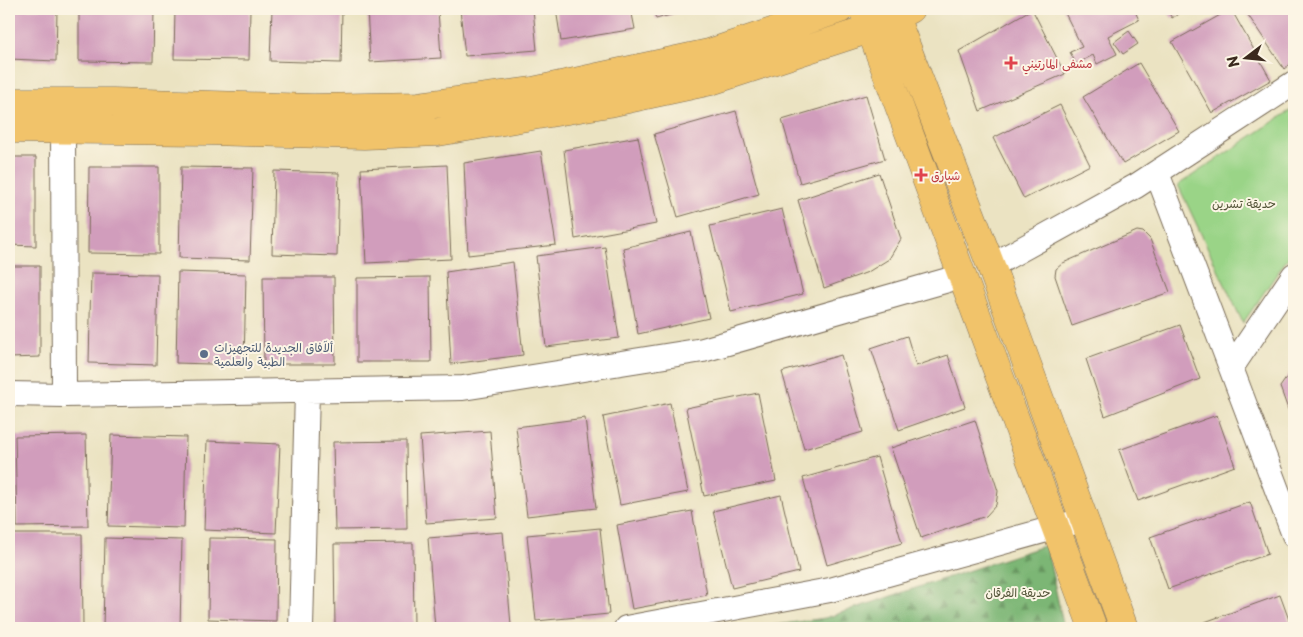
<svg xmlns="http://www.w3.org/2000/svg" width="1303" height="637" font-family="'Playpen Sans','Playpen Sans Arabic',sans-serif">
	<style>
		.green { fill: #9ad487; stroke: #6a7f52 }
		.forest { fill: url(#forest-firs); stroke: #5b7049 }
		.building { fill: #d19dbc }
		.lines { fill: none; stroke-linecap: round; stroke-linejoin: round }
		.minor-casing { stroke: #796b57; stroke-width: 26 }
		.major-casing { stroke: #796b57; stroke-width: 29 }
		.minor { stroke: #fff; stroke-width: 24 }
		.major { stroke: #f1c36a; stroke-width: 28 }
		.health-dot { fill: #e0444e; stroke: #fcf5e5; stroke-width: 2 }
		.service-dot { fill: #5c6f8a; stroke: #fcf5e5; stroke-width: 2 }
		.labels { text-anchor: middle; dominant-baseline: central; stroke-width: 4; stroke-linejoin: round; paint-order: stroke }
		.health-label { font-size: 12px; fill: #be3a42; stroke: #fcf5e5; text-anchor: start }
		.park-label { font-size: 12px; fill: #535438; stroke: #fcf5e5 }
		.service-label { font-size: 12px; fill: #4e5e75; stroke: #fcf5e5; text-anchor: start }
	</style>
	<defs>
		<pattern id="forest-firs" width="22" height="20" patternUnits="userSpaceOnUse" patternTransform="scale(1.25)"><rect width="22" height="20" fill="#7bb674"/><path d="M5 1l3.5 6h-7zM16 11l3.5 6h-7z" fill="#66945f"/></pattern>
	</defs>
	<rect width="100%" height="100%" fill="#fcf5e5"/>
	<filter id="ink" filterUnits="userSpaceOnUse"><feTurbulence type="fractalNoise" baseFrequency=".02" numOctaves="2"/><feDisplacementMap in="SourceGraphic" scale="10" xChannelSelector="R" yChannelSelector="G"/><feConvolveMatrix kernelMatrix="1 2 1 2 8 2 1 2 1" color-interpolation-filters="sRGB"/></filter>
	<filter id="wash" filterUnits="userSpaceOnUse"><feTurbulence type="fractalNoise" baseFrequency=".0096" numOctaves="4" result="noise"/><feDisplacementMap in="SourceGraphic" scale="20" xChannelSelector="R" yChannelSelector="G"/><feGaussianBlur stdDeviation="1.12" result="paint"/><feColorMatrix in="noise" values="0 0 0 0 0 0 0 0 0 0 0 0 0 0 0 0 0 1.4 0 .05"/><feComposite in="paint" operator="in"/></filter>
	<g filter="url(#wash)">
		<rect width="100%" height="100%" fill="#ebe3c2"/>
		<path class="green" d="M1294 108V249L1243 323 1178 185Z"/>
		<path class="forest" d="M1046 545 1064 628H755L825 618Z"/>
		<g id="blocks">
			<path class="building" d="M9 9H57L56 61 9 59Z
				M79 9H154L153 62 79 61Z
				M175 9H250L249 60 174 59Z
				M272 9H342L341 63 270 61Z
				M367 9H438L441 58 370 62Z
				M460 9H533L537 50 465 56Z
				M556 9H631L635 29 561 41Z
				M653 9H692L656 19Z
				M1032 9 1065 74 980 111 959 51Z
				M1063 9H1134L1139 20 1108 36 1117 54 1097 64 1093 55 1076 64 1070 52 1082 47Z
				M1166 9H1187L1172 18Z
				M1231 9 1271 80 1212 113 1172 42Z
				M1244 9H1294V61L1284 69Z
				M1129 31 1138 44 1123 54 1114 42Z
				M1139 63 1179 131 1123 164 1083 97Z
				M866 95 885 159 800 183 782 120Z
				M1060 105 1090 165 1024 199 993 138Z
				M736 111 759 194 678 217 654 134Z
				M638 137 656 224 575 239 564 150Z
				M541 151 556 245 468 255 464 163Z
				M9 157H36V246L9 245Z
				M447 165 451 259 366 263 361 169Z
				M89 167H159V254L88 253Z
				M181 167 253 168 250 260 179 258Z
				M274 171 339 173 337 256 272 254Z
				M879 173 901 239 889 259 868 272 824 288 798 200Z
				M782 209 803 294 731 312 710 226Z
				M1137 231 1143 232 1150 239 1170 292 1072 326 1055 276 1056 269 1063 263Z
				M691 232 709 318 638 334 623 248Z
				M605 247 619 338 546 347 536 256Z
				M513 262 523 355 451 364 446 272Z
				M9 266H40V357L9 358Z
				M178 272 246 274 244 365 176 363Z
				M91 273 158 274 156 365 89 363Z
				M263 277H334L335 364H264Z
				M430 277 431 362H357V278Z
				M1180 325 1200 379 1105 416 1086 359Z
				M907 336 916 366 948 355 965 407 899 430 871 348Z
				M841 355 863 432 804 449 782 372Z
				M1294 367V426L1280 387Z
				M758 393 776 481 704 496 686 408Z
				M670 403 688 492 620 505 603 417Z
				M1217 415 1235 466 1138 501 1119 450Z
				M585 418 596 508 527 516 516 427Z
				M975 420 998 491 996 505 986 516 921 538 891 448Z
				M490 431 497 518 426 523 420 436Z
				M86 435 88 526 17 527 15 436Z
				M111 435 186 437 184 528 108 526Z
				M207 441 280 444 276 533 204 530Z
				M406 441 407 529 335 530 333 442Z
				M877 457 902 543 827 565 803 478Z
				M781 495 799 572 732 588 713 511Z
				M1250 502 1268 554 1168 589 1150 537Z
				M692 511 707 595 632 609 617 525Z
				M600 528 609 614 536 621 527 535Z
				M503 532 511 625 471 628H435L428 538Z
				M9 534H82L83 628H9Z
				M105 538 182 540 180 628H103Z
				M209 538 277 539 276 621 208 619Z
				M413 543 414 628H335L334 544Z
				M1280 595 1292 628H1188Z"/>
		</g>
	</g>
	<g filter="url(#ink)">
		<use href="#blocks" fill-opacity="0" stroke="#796b57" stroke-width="1"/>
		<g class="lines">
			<defs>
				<path id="minor" d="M63 128 64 395
					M1157 173 1231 368
					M991 266 1136 186 1294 83
					M1294 275 1231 368 1294 535
					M9 394 64 395 463 388 703 350 962 276
					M301 628 307 391
					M626 628 830 590 1072 523"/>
				<path id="major" d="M863 9 1093 628
					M892 9 991 266 1124 628
					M9 102H113L313 108 419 106 533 91 709 53 840 9
					M9 129 207 131 364 135 438 132 609 103 711 81 870 29 910 9"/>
			</defs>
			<use href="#minor" class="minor-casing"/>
			<use href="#major" class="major-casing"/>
			<use href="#minor" class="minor"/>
			<use href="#major" class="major"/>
		</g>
	</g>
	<g class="health-dot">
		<path d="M1008.5 55.5h5v5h5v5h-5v5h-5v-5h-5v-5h5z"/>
		<path d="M918.5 167.5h5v5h5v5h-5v5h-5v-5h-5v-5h5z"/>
	</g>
	<circle class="service-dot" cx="204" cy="354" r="5"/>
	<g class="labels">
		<g class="health-label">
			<text x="1022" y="63">مشفى المارتيني</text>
			<text x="931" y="175">شبارق</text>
		</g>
		<g class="park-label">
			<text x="1244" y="203">حديقة تشرين</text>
			<text x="1018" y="592">حديقة الفرقان</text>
		</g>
		<g class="service-label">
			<text x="214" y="347">ألآفاق الجديدة للتجهيزات<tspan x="214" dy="14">الطبية والعلمية</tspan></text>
		</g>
	</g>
	<rect width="1303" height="637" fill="none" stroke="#fcf5e5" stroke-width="30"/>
	<g transform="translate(1246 58) rotate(254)" stroke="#fcf5e5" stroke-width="4" paint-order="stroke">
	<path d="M0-4L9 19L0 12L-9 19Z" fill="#3b2a1e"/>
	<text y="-8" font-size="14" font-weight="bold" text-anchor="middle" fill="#3b2a1e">N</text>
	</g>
</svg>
